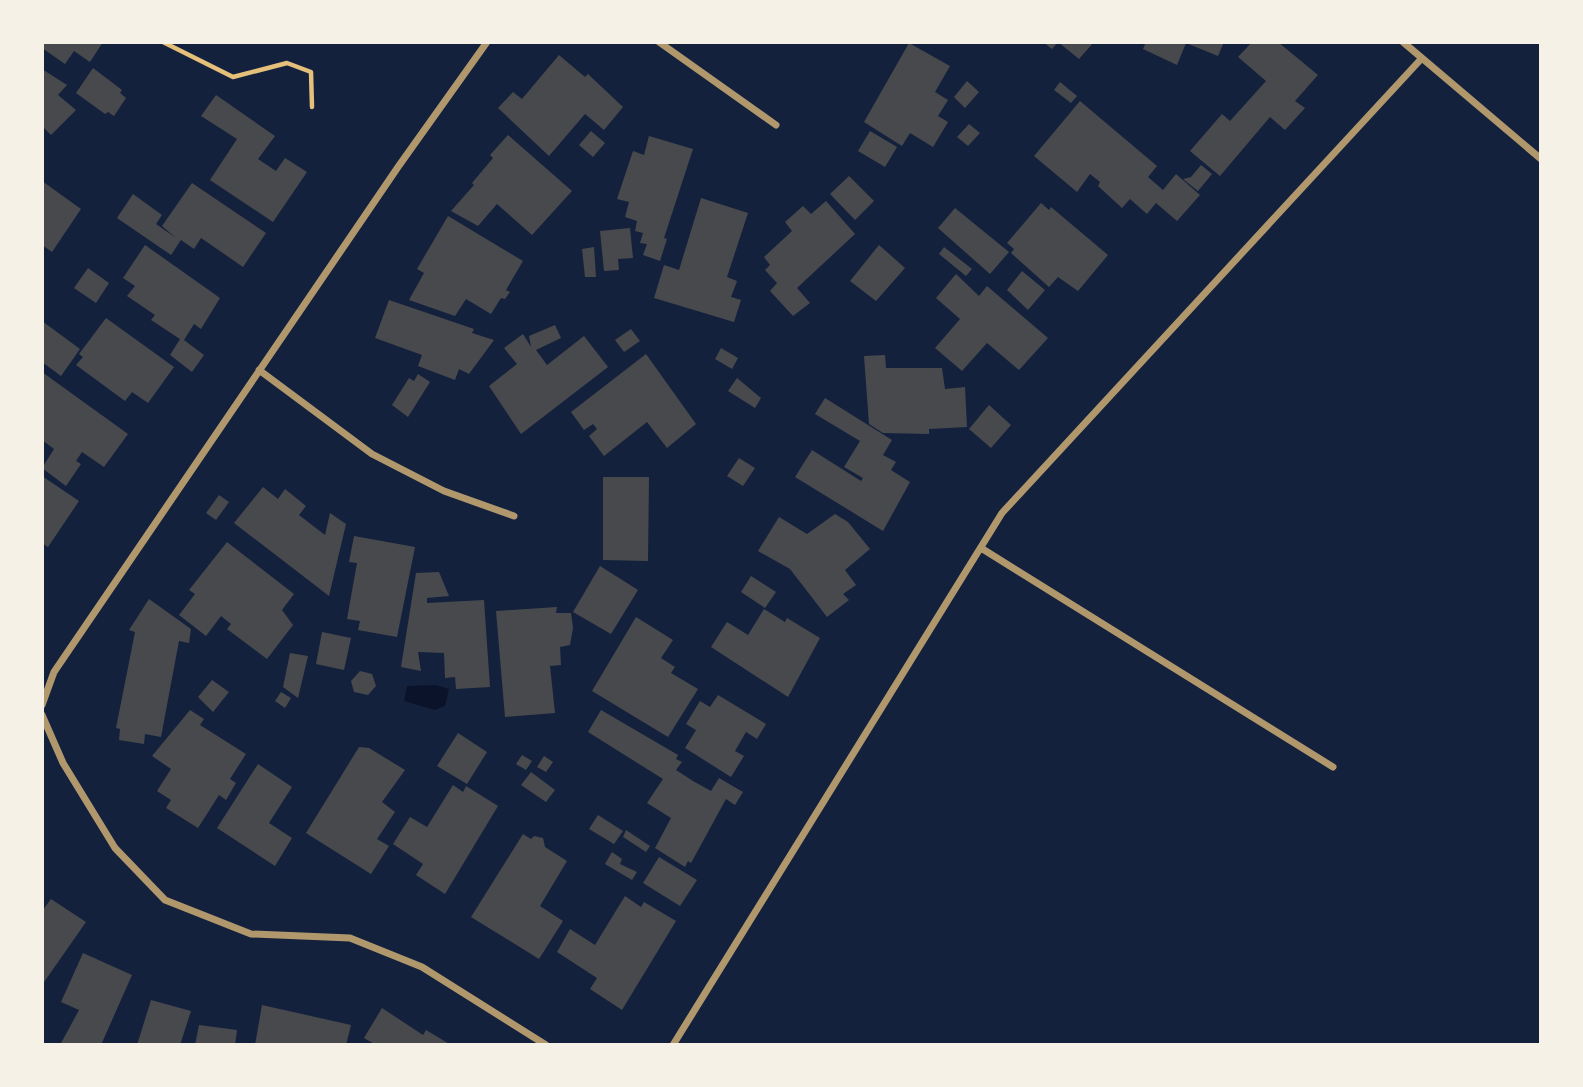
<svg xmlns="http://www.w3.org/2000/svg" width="1583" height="1087" font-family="Inter,sans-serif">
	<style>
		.water { fill: #0b132b }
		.building { fill: #48494c }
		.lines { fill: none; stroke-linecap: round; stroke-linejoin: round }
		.path { stroke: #e5c07b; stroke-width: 4.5 }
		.minor { stroke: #b1986c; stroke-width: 7 }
	</style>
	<rect width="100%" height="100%" fill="#14213d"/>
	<path class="water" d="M436 685 449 689 445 706 435 710 404 701 407 686Z"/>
	<path class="building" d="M42 42H103L90 62 74 51 65 64 42 48Z
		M1043 42H1094L1079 59 1058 42 1052 49Z
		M1146 42H1224L1218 56 1186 43 1177 65 1143 49Z
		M1252 42H1278L1318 75 1295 101 1305 108 1285 130 1270 117 1220 176 1190 151 1222 114 1230 121 1266 81 1238 57Z
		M909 43 950 66 935 92 948 100 938 116 948 122 933 147 910 133 902 146 864 122Z
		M559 55 585 77 588 74 623 107 604 130 585 114 549 156 498 108 513 92 522 99Z
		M93 68 122 90 120 93 126 98 114 116 108 112 105 114 76 93Z
		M42 69 67 85 58 95 76 110 51 135 42 126Z
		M967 81 979 92 965 108 954 97Z
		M1060 82 1077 96 1071 103 1054 90Z
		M216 95 275 136 258 159 276 171 285 158 307 172 273 222 210 180 237 139 201 116Z
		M1080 101 1157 166 1148 177 1163 190 1176 174 1200 195 1177 221 1156 203 1147 214 1130 199 1122 208 1098 186 1100 182 1090 174 1077 192 1034 156Z
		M969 124 980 133 968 146 957 137Z
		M591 131 605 143 593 157 579 145Z
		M870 131 897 147 885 167 858 151Z
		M508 135 572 191 532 235 497 204 478 226 451 211 474 185 472 183 493 158 490 155Z
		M649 136 693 149 664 238 667 239 660 261 643 255 647 244 640 243 643 233 635 231 637 221 625 217 629 202 617 199 633 151 644 155Z
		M1201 165 1212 174 1198 191 1183 179 1191 177Z
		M849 176 874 201 855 220 830 194Z
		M42 181 81 209 52 252 42 245Z
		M192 183 266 233 243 267 201 238 194 249 181 240 171 255 117 218 133 194 162 215 156 224 176 238 162 226Z
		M701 198 748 213 727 277 737 281 731 297 741 300 734 322 654 298 664 265 679 270Z
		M826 201 855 234 797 288 810 303 793 316 770 291 777 283 765 270 770 265 764 257 792 231 785 222 803 206 811 214Z
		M1041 203 1049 210 1051 207 1108 255 1078 291 1058 277 1049 287 1011 253 1014 249 1007 243Z
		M955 208 1009 252 990 274 938 228Z
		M448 216 523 261 506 290 510 292 505 299 501 298 491 314 466 299 455 316 409 300 424 273 417 269Z
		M630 228 633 258 618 259 619 270 604 271 600 231Z
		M145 245 220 298 201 329 194 324 184 340 204 355 192 372 170 355 180 339 151 320 155 315 127 296 135 286 123 278Z
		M879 245 905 268 876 301 850 281Z
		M594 247 596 277H585L582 249Z
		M944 247 972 269 966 276 939 254Z
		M88 268 109 283 96 303 74 288Z
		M1022 271 1045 290 1028 310 1007 290Z
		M956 274 979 296 987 286 1048 338 1019 370 987 343 962 371 935 348 960 319 936 298Z
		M389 300 474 329 472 333 494 340 469 374 459 369 455 380 418 366 422 355 375 338Z
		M106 318 174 367 148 403 132 392 125 401 76 365 83 357 79 354Z
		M42 321 80 349 61 376 42 362Z
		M555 325 561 338 536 350 547 365 584 336 608 367 521 434 489 386 517 364 504 348 523 334 531 347 529 336Z
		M631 329 640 341 624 352 615 340Z
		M721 348 738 358 732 369 715 359Z
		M646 354 696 424 667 448 647 422 604 456 589 436 597 429 593 424 584 430 571 412Z
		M885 355 886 368H942L945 389 965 387 967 427 929 429V434L883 433 869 424 864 356Z
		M42 372 128 434 104 467 82 452 76 461 81 464 66 486 42 468 54 449 42 440Z
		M418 374 430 382 408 417 392 405 409 378 414 381Z
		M737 378 761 398 755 408 728 391Z
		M825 398 892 440 883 455 896 462 891 470 910 482 883 531 795 477 812 450 861 481 863 478 844 467 860 441 815 414Z
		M989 405 1011 425 991 448 969 429Z
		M739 458 755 468 743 486 727 476Z
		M42 476 79 501 48 547 42 543Z
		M603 477H649L648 561 603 560Z
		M263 487 278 499 285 489 306 506 299 515 325 535 330 513 346 524 329 596 234 523Z
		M219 495 229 502 216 520 206 513Z
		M835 514 848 522 870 549 845 570 856 585 843 594 849 600 827 617 790 569 758 551 779 517 807 534Z
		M354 536 415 547 397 637 358 630 360 621 347 619 357 563 349 562Z
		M227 542 294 594 282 610 293 625 267 659 227 629 231 624 221 616 206 636 179 615 195 594 189 590Z
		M600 566 638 590 611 634 573 612Z
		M439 572 449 596 427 598V603L484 600 490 687 456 689 455 677 445 678 444 653 418 652 421 671 401 667 416 573Z
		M751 576 776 592 765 608 741 592Z
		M149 599 191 629 189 643 179 641 161 737 145 734 144 744 119 740 120 729 116 728 135 632 129 630Z
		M557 607 556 613H571L573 628 570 645 560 647 561 665 550 666 555 713 505 717 496 611Z
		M764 609 785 622 787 618 820 638 788 697 711 647 727 622 748 635Z
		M636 617 673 640 661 658 675 667 671 673 698 689 668 737 592 691Z
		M322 632 351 638 344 670 316 664Z
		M290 653 308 656 298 698 283 687Z
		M360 671 372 674 376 686 368 695 354 692 351 681Z
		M212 680 229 692 213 712 198 697Z
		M281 692 291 698 285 708 275 701Z
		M718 695 766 724 757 739 746 732 735 751 744 756 731 777 685 748 696 730 686 724 700 701 710 707Z
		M190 710 204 719 200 725 246 754 230 779 236 783 226 800 219 795 198 828 166 808 171 800 157 791 171 769 152 756Z
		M601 710 678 755 676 759 682 762 676 770 693 781 711 791 719 778 743 792 735 805 726 799 691 863 688 861 685 867 655 848 671 818 647 803 663 779 588 732Z
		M458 733 487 752 467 784 437 766Z
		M359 747 369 748 405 770 382 802 395 812 377 839 389 846 371 874 306 833Z
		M522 755 532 761 526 770 516 764Z
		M544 756 553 762 546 772 537 767Z
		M258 764 292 787 269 823 292 838 275 866 217 828Z
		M531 772 555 790 546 802 521 785Z
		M453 785 463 792 466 786 498 806 445 894 416 875 423 864 393 844 410 817 427 827Z
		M598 815 623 831 614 844 589 829Z
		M626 830 650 846 646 852 623 837Z
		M523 834 531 839 534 836 543 838 545 847 567 861 540 906 563 921 539 959 471 917Z
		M612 852 622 859 620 864 637 872 632 880 605 864Z
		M659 857 697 880 680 906 643 883Z
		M625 896 641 907 644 902 676 921 622 1010 590 989 597 978 557 952 570 929 595 945Z
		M51 899 86 922 42 985V911Z
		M83 953 132 975 101 1045H60L79 1010 61 1002Z
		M151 1000 191 1011 180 1045H137Z
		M262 1005 351 1025 346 1045H255Z
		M382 1008 423 1035 426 1030 451 1045H376L364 1038Z
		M199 1025 237 1030 235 1045H195Z"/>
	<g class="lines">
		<path class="path" d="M163 42 233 77 287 63 311 72 312 107"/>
		<path class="minor" d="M659 42 776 125
			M1403 42 1541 159
			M259 370 372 454 444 491 514 516
			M981 548 1333 767
			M42 705 54 672 398 167 487 42
			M42 715 63 763 115 848 165 900 251 934 350 938 422 967 546 1045
			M673 1045 1002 513 1422 58"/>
	</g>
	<rect width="1583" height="1087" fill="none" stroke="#f6f1e7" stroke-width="88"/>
</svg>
